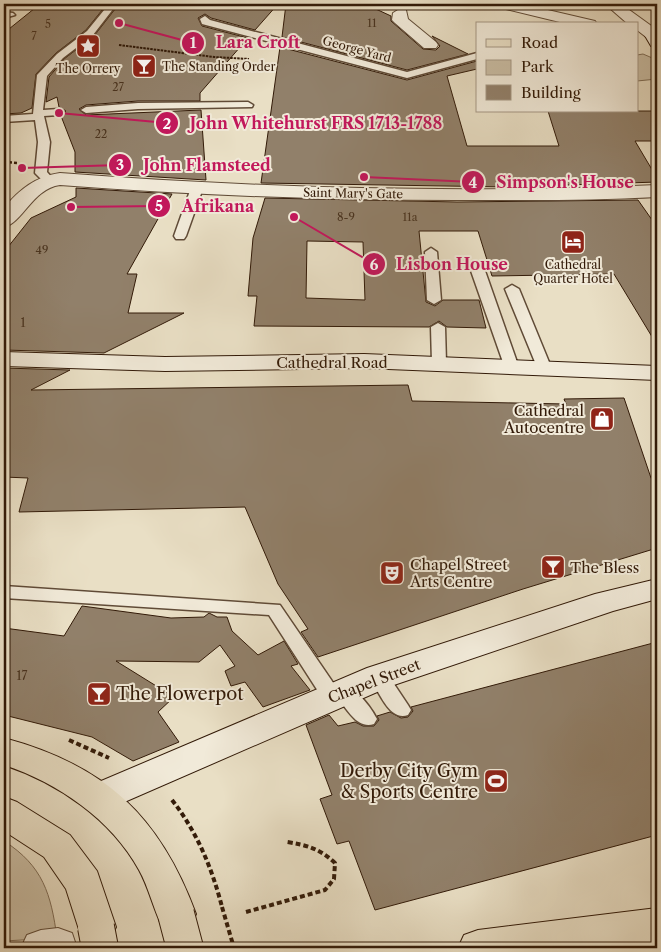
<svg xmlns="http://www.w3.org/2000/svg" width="661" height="952" font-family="'Libre Caslon Text',serif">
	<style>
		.green { fill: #cabea5; stroke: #7e6c56 }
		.building { fill: #91806a; stroke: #321a08; fill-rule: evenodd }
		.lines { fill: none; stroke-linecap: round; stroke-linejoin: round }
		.lane-casing { stroke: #604b37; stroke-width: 3 }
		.street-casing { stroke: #604b37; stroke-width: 2 }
		.secondary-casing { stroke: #321a08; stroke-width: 2 }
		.primary-casing { stroke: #321a08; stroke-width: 2 }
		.path-far2 { stroke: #321a08; stroke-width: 2; stroke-dasharray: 2.5 1; stroke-linecap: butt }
		.path-far1 { stroke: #321a08; stroke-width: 2.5; stroke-dasharray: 3 2; stroke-linecap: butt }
		.path { stroke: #321a08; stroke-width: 4; stroke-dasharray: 5 3; stroke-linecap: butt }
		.lane { fill: #f1ead9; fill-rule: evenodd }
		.street { fill: #f1ead9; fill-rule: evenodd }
		.secondary { fill: #f1ead9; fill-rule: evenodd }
		.primary { fill: #e9dfc5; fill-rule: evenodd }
		.primary-bridge-casing { stroke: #321a08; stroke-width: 38; stroke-linecap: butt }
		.path-bridge { stroke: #321a08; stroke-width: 4; stroke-dasharray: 5 3; stroke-linecap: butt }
		.primary-bridge { stroke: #e9dfc5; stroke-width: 36 }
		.labels { text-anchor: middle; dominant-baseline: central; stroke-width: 4; stroke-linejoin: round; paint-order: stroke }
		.far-number-label { font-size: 11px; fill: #4a3420 }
		.far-street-label { font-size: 12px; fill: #321a08; stroke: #f1ead9 }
		.far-poi-label { font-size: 12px; fill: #321a08; stroke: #f1ead9 }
		.number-label { font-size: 12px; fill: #4a3420 }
		.street-label { font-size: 15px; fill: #321a08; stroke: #f1ead9 }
		.poi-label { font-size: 15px; fill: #321a08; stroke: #f1ead9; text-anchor: start }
		.near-poi-label { font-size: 18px; fill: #321a08; stroke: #f1ead9; text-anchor: start }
		.leader { fill: none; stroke: #c2185b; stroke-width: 2 }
		.callout-dot { fill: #c2185b; stroke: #f1ead9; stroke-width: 2 }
		.mark-label { font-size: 15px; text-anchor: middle; font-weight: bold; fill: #fff }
		.callout-label { font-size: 16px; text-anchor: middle; font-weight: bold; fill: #c2185b; stroke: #f1ead9; stroke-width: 4; stroke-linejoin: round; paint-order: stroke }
	</style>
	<rect width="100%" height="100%" fill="#e9dfc5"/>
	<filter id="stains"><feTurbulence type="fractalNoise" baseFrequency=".004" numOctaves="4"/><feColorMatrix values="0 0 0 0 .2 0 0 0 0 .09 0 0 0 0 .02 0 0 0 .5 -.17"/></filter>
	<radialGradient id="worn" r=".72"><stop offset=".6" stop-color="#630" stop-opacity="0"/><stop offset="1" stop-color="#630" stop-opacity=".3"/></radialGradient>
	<path class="green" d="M643 54 657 60V79L637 81V55Z
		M4 841C43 866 51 894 57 938L4 941Z"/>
	<path class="building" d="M40 4H107L86 30 56 53 36 74 32 108 21 113 4 114V33Z
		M119 4H278L255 30 211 18 205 14 198 18 202 26 248 38 200 93V101H138L86 105 79 109 86 115 201 110 206 180 75 172V152L61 116 66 111 59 107 57 97 46 102 49 77 64 59 94 36Z
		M286 4H365L391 16V21L423 49 436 50 440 46 432 36 468 54 407 70 282 37Z
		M280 47 407 80 477 61V69L447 76 467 146H559L548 111H657V141H635L657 178V182L508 187 261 183Z
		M76 188 172 194 127 274H137L128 313H184L104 353 4 350V252L31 218 76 197Z
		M265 198 457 202 638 200 657 227V345L614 274 492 276 478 231H419L426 302 435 306 443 300H479L486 328 447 327 439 321 429 327 254 326 257 296H248L253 238ZM307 241 363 242 365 300 306 298Z
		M4 368 70 370 31 390 408 385 412 401 566 404 564 399 624 398 651 478 657 486V548L523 589 318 657 301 632 308 629 278 584 245 507 19 512 28 478 4 477Z
		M82 606 171 618 204 617 209 613 217 617H227L232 631 258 655 284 641 298 664 291 666 310 690 263 707 245 682 231 686 225 671 235 666 220 645 199 662 116 661 174 697 158 712 179 742 133 761 92 737 4 715V628L64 636Z
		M657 642V835L375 910 349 841 337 844 320 799 332 795 306 725 329 715 338 726 355 722 363 726H374L379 720 377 716 390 712 401 718 408 717 413 711 411 707Z"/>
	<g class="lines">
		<defs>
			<path id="lane" d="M109 4H117L93 35 63 58 47 76 43 110 59 109 64 112 59 115 44 116 50 142 47 172 55 181 53 183H45L35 173 38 142 35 120 4 122V116L33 114 37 75 57 54 87 31Z
				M4 12 13 13 15 15 4 18Z
				M205 16 210 20 407 72 477 53V59L407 78 202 24 200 19Z
				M248 102 253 105 252 107 138 109 86 113 81 110 86 107 138 103Z
				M197 184 203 188 186 236 184 239H176L174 236 191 188Z
				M431 248 437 252 441 300 434 304 427 300 425 252Z
				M477 264 484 268 518 365 516 368 511 369 504 365 470 268Z
				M512 285 519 289 551 367 549 370 544 371 537 367 505 289Z
				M438 323 445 327 446 363 439 367 432 363 431 327Z
				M4 586 280 605 336 687C352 681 370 706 377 719L374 724C358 729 349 712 340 701L332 704 325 702 269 615 4 598Z
				M379 670 386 672 408 705 411 710 408 715C390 721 381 695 372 682L369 677 372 672Z"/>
			<path id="street" d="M496 4H522L595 21 597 24H568L498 7Z
				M605 4H621L657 30V37H646L637 30V24H628Z
				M401 8 406 10 408 19 436 42 438 45 436 48H424L395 23 392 20 393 13Z
				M60 173C258 188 458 194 657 185V197C591 201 524 200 457 200 324 200 192 195 60 185 32 189 23 223 4 227V208C20 189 35 177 60 173Z
				M58 928 72 933 77 948H21L27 935 41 930Z"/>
			<path id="secondary" d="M657 29V48L651 46 644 34 646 31Z
				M4 352 165 357 364 354 657 366V380L364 368 165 371 4 366Z
				M657 579V599L613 611 391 686 113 807 100 811 87 807 82 797 87 787 367 668 595 594Z"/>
			<path id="primary" d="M4 738C105 765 160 816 196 914L190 926 176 931 162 926C153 908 149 888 139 870 111 819 58 783 4 765Z
				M4 797 17 802 70 835 97 871 116 927 110 939 96 944 82 939 66 889 44 857 4 831Z
				M657 908V942L612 948H458L464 935 478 930Z"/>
		</defs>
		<use href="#lane" class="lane-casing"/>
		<use href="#street" class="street-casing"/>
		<use href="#secondary" class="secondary-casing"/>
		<use href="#primary" class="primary-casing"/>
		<path class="path-far2" d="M119 45 214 57 249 59"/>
		<path class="path-far1" d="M4 162 18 163"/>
		<path class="path" d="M69 740 109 758
			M172 800C197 832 212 868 222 907
			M246 912 325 890 334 879 335 863C320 849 307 845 287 842"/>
		<use href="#lane" class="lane"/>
		<use href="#street" class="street"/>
		<use href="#secondary" class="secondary"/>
		<use href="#primary" class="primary"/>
		<defs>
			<path id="primary-bridge" d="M176 914 185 948
				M96 927 100 948"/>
		</defs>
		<use href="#primary-bridge" class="primary-bridge-casing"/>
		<path class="path-bridge" d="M222 907 234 948"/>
		<use href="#primary-bridge" class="primary-bridge"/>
	</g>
	<defs>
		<symbol id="sight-square" viewBox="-11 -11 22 22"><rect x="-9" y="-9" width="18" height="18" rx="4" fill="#8f2418" stroke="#f1ead9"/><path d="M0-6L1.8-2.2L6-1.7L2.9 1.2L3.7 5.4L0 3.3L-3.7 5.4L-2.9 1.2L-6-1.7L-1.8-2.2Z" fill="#fff"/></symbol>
		<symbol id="bar-square" viewBox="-11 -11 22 22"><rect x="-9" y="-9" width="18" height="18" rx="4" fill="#8f2418" stroke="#f1ead9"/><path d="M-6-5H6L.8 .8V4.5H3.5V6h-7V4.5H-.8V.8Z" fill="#fff"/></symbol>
		<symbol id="hotel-square" viewBox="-11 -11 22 22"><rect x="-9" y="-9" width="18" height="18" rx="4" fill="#8f2418" stroke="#f1ead9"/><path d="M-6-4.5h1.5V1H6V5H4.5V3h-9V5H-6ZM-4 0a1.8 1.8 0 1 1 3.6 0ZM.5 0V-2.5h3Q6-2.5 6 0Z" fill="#fff"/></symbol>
		<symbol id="shop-square" viewBox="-11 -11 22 22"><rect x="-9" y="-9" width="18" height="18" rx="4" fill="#8f2418" stroke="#f1ead9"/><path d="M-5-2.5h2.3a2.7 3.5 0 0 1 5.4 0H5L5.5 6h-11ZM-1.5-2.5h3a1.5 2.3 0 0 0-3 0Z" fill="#fff"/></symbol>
		<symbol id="theatre-square" viewBox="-11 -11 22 22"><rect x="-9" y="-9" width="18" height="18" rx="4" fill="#8f2418" stroke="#f1ead9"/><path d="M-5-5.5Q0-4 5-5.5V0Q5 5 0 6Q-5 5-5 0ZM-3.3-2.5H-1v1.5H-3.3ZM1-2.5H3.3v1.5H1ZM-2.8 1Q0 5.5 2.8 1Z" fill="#fff"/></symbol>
		<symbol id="stadium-square" viewBox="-11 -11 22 22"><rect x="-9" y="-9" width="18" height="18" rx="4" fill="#8f2418" stroke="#f1ead9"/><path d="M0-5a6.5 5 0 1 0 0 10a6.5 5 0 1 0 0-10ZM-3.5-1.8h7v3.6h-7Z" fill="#fff"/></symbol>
	</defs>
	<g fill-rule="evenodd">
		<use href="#sight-square" x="74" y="32" width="28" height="28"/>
		<use href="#bar-square" x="130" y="52" width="28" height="28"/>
		<use href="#hotel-square" x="559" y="228" width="28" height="28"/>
		<use href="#shop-square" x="588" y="405" width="28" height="28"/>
		<use href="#bar-square" x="539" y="553" width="28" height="28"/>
		<use href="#theatre-square" x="378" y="559" width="28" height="28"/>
		<use href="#bar-square" x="85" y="680" width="28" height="28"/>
		<use href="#stadium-square" x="482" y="767" width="28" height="28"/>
	</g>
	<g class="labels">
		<g class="far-number-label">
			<text x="372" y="23">11</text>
			<text x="48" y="24">5</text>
			<text x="34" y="36">7</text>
			<text x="118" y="87">27</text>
			<text x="101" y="134">22</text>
			<text x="346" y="217">8-9</text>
			<text x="410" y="217">11a</text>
			<text x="42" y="250">49</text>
		</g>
		<g class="far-street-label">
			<text transform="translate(357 49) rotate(15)">George Yard</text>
			<text transform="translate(353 193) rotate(1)">Saint Mary's Gate</text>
		</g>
		<g class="far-poi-label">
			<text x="162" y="66" text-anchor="start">The Standing Order</text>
			<text x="88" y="68">The Orrery</text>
			<text x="573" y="264">Cathedral<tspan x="573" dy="14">Quarter Hotel</tspan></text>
		</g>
		<g class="number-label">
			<text x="23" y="322">1</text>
			<text x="22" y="675">17</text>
		</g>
		<g class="street-label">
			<text x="332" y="362">Cathedral Road</text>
			<text transform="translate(374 681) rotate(-21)">Chapel Street</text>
		</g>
		<g class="poi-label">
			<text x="584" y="410" text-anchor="end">Cathedral<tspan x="584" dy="17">Autocentre</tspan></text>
			<text x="410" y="564">Chapel Street<tspan x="410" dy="17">Arts Centre</tspan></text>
			<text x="570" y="567">The Bless</text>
		</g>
		<g class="near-poi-label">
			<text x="116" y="694">The Flowerpot</text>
			<text x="478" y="771" text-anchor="end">Derby City Gym<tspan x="478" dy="21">&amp; Sports Centre</tspan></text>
		</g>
	</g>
	<path class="leader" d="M119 23L193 43M59 113L167 123M22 168L120 165M364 177L473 182M71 207L159 206M294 217L374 264"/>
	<g class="callout-dot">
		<circle cx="119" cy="23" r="5"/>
		<circle cx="59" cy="113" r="5"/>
		<circle cx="22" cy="168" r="5"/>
		<circle cx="364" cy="177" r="5"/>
		<circle cx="71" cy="207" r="5"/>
		<circle cx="294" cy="217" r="5"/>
		<circle cx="193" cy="43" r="12"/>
		<circle cx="167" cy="123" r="12"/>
		<circle cx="120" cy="165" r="12"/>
		<circle cx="473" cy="182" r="12"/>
		<circle cx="159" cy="206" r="12"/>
		<circle cx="374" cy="264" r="12"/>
	</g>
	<g class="mark-label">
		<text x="193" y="48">1</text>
		<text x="167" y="129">2</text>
		<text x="120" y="170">3</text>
		<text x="473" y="188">4</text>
		<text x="159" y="211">5</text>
		<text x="374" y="270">6</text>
	</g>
	<g class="callout-label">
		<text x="258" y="48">Lara Croft</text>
		<text x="316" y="129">John Whitehurst FRS 1713-1788</text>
		<text x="207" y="171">John Flamsteed</text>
		<text x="565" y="188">Simpson's House</text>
		<text x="218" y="212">Afrikana</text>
		<text x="452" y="270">Lisbon House</text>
	</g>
	<rect width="661" height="952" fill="none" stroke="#e9dfc5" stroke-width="20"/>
	<rect x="5" y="5" width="651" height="942" fill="none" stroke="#321a08" stroke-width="2.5"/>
	<rect x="10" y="10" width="641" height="932" fill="none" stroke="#321a08"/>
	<rect x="476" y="22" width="162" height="90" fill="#f1ead9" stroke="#a59785"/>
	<rect x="486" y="39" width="25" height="8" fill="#e9dfc5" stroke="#a59785"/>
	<text x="521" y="48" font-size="15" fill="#321a08">Road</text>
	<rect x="486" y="60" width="25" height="15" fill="#cabea5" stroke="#a59785"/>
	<text x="521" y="72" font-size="15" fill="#321a08">Park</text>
	<rect x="486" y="85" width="25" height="15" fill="#91806a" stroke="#a59785"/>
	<text x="521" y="98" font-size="15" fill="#321a08">Building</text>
	<rect width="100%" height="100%" filter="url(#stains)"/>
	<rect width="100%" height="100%" fill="url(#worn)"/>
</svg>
